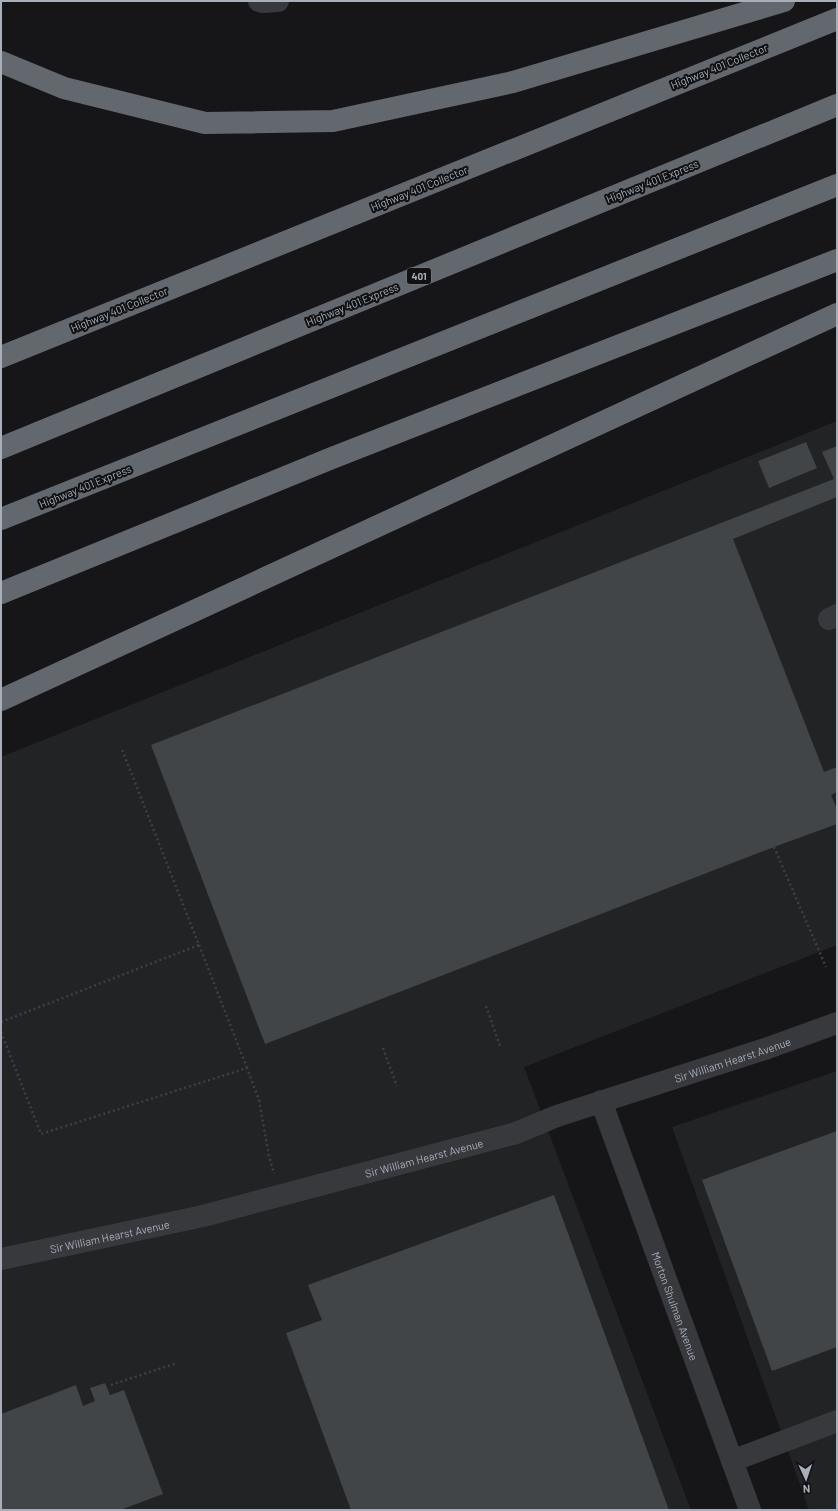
<svg xmlns="http://www.w3.org/2000/svg" width="838" height="1511" font-family="Barlow,sans-serif">
	<style>
		.built { fill: #222325 }
		.building { fill: #424548 }
		.lines { fill: none; stroke-linecap: round; stroke-linejoin: round }
		.path { stroke: #3d4044; stroke-width: 2.5; stroke-dasharray: 2 3; stroke-linecap: butt }
		.minor { stroke: #37393d; stroke-width: 22 }
		.highway { stroke: #63686e; stroke-width: 22 }
		.labels { text-anchor: middle; dominant-baseline: central; stroke-width: 4; stroke-linejoin: round; paint-order: stroke }
		.shield { fill: #111113; stroke: #7b8087; stroke-width: 1 }
		.shield-label { font-size: 10px; font-weight: bold; fill: #a8afb9 }
		.street-label { font-size: 11px; fill: #a8afb9; stroke: #111113 }
	</style>
	<rect width="100%" height="100%" fill="#161618"/>
	<path class="built" d="M837 421V945L524 1067 691 1510H1V757Z
		M837 1071V1510H809L672 1127Z"/>
	<path class="building" d="M806 442 817 468 769 488 758 461Z
		M837 446V497L733 539 824 772 837 767V792L831 795 837 809V824L774 847 265 1044 151 745 834 479 822 452Z
		M837 1131V1347L772 1371 702 1180Z
		M554 1195 669 1510H351L286 1333 322 1320 308 1285Z
		M105 1383 110 1395 124 1390 163 1494 120 1510H1V1414L76 1385 83 1406 95 1401 90 1388Z"/>
	<g class="lines">
		<path class="path" d="M774 847 826 967
			M199 945 247 1068
			M486 1006 500 1046
			M1 1022 199 945 121 747
			M1 1032 41 1134 247 1068 259 1100 269 1156 274 1174
			M383 1048 397 1086
			M111 1385 177 1363"/>
		<g class="minor">
			<path d="M259 1 263 2 278 1"/>
			<path d="M829 619 837 615"/>
			<path id="s1" d="M601 1101 750 1510"/>
			<path id="s2" d="M1 1259 203 1216 516 1133 557 1116 768 1048 837 1023"/>
			<path d="M732 1461 837 1421"/>
		</g>
		<path class="highway" d="M1 62 64 88 205 123 333 121 513 82 784 1
			M1 357 837 19
			M1 448 837 105
			M1 519 837 185
			M1 593 332 458 837 260
			M1 700 837 314"/>
	</g>
	<g class="labels">
		<rect class="shield" x="407" y="268" width="24" height="16" rx="3"/>
		<g class="shield-label">
			<text x="419" y="276">401</text>
		</g>
		<g class="street-label">
			<text transform="translate(719 66) rotate(-22)">Highway 401 Collector</text>
			<text transform="translate(652 181) rotate(-22)">Highway 401 Express</text>
			<text transform="translate(419 188) rotate(-22)">Highway 401 Collector</text>
			<text transform="translate(352 304) rotate(-22)">Highway 401 Express</text>
			<text transform="translate(119 309) rotate(-22)">Highway 401 Collector</text>
			<text transform="translate(85 486) rotate(-22)">Highway 401 Express</text>
			<text stroke="none"><textPath href="#s2" startOffset="759">Sir William Hearst Avenue</textPath></text>
			<text stroke="none"><textPath href="#s2" startOffset="435">Sir William Hearst Avenue</textPath></text>
			<text stroke="none"><textPath href="#s2" startOffset="111">Sir William Hearst Avenue</textPath></text>
			<text stroke="none"><textPath href="#s1" startOffset="218">Morton Shulman Avenue</textPath></text>
		</g>
	</g>
	<rect width="838" height="1511" fill="none" stroke="#a8afb9" stroke-width="4"/>
	<g transform="translate(806 1479) rotate(177)" stroke="#111113" stroke-width="3" paint-order="stroke">
	<path d="M0-3L7 15L0 10L-7 15Z" fill="#a8afb9"/>
	<text y="-6" font-size="11" font-weight="bold" text-anchor="middle" fill="#a8afb9">N</text>
	</g>
</svg>
